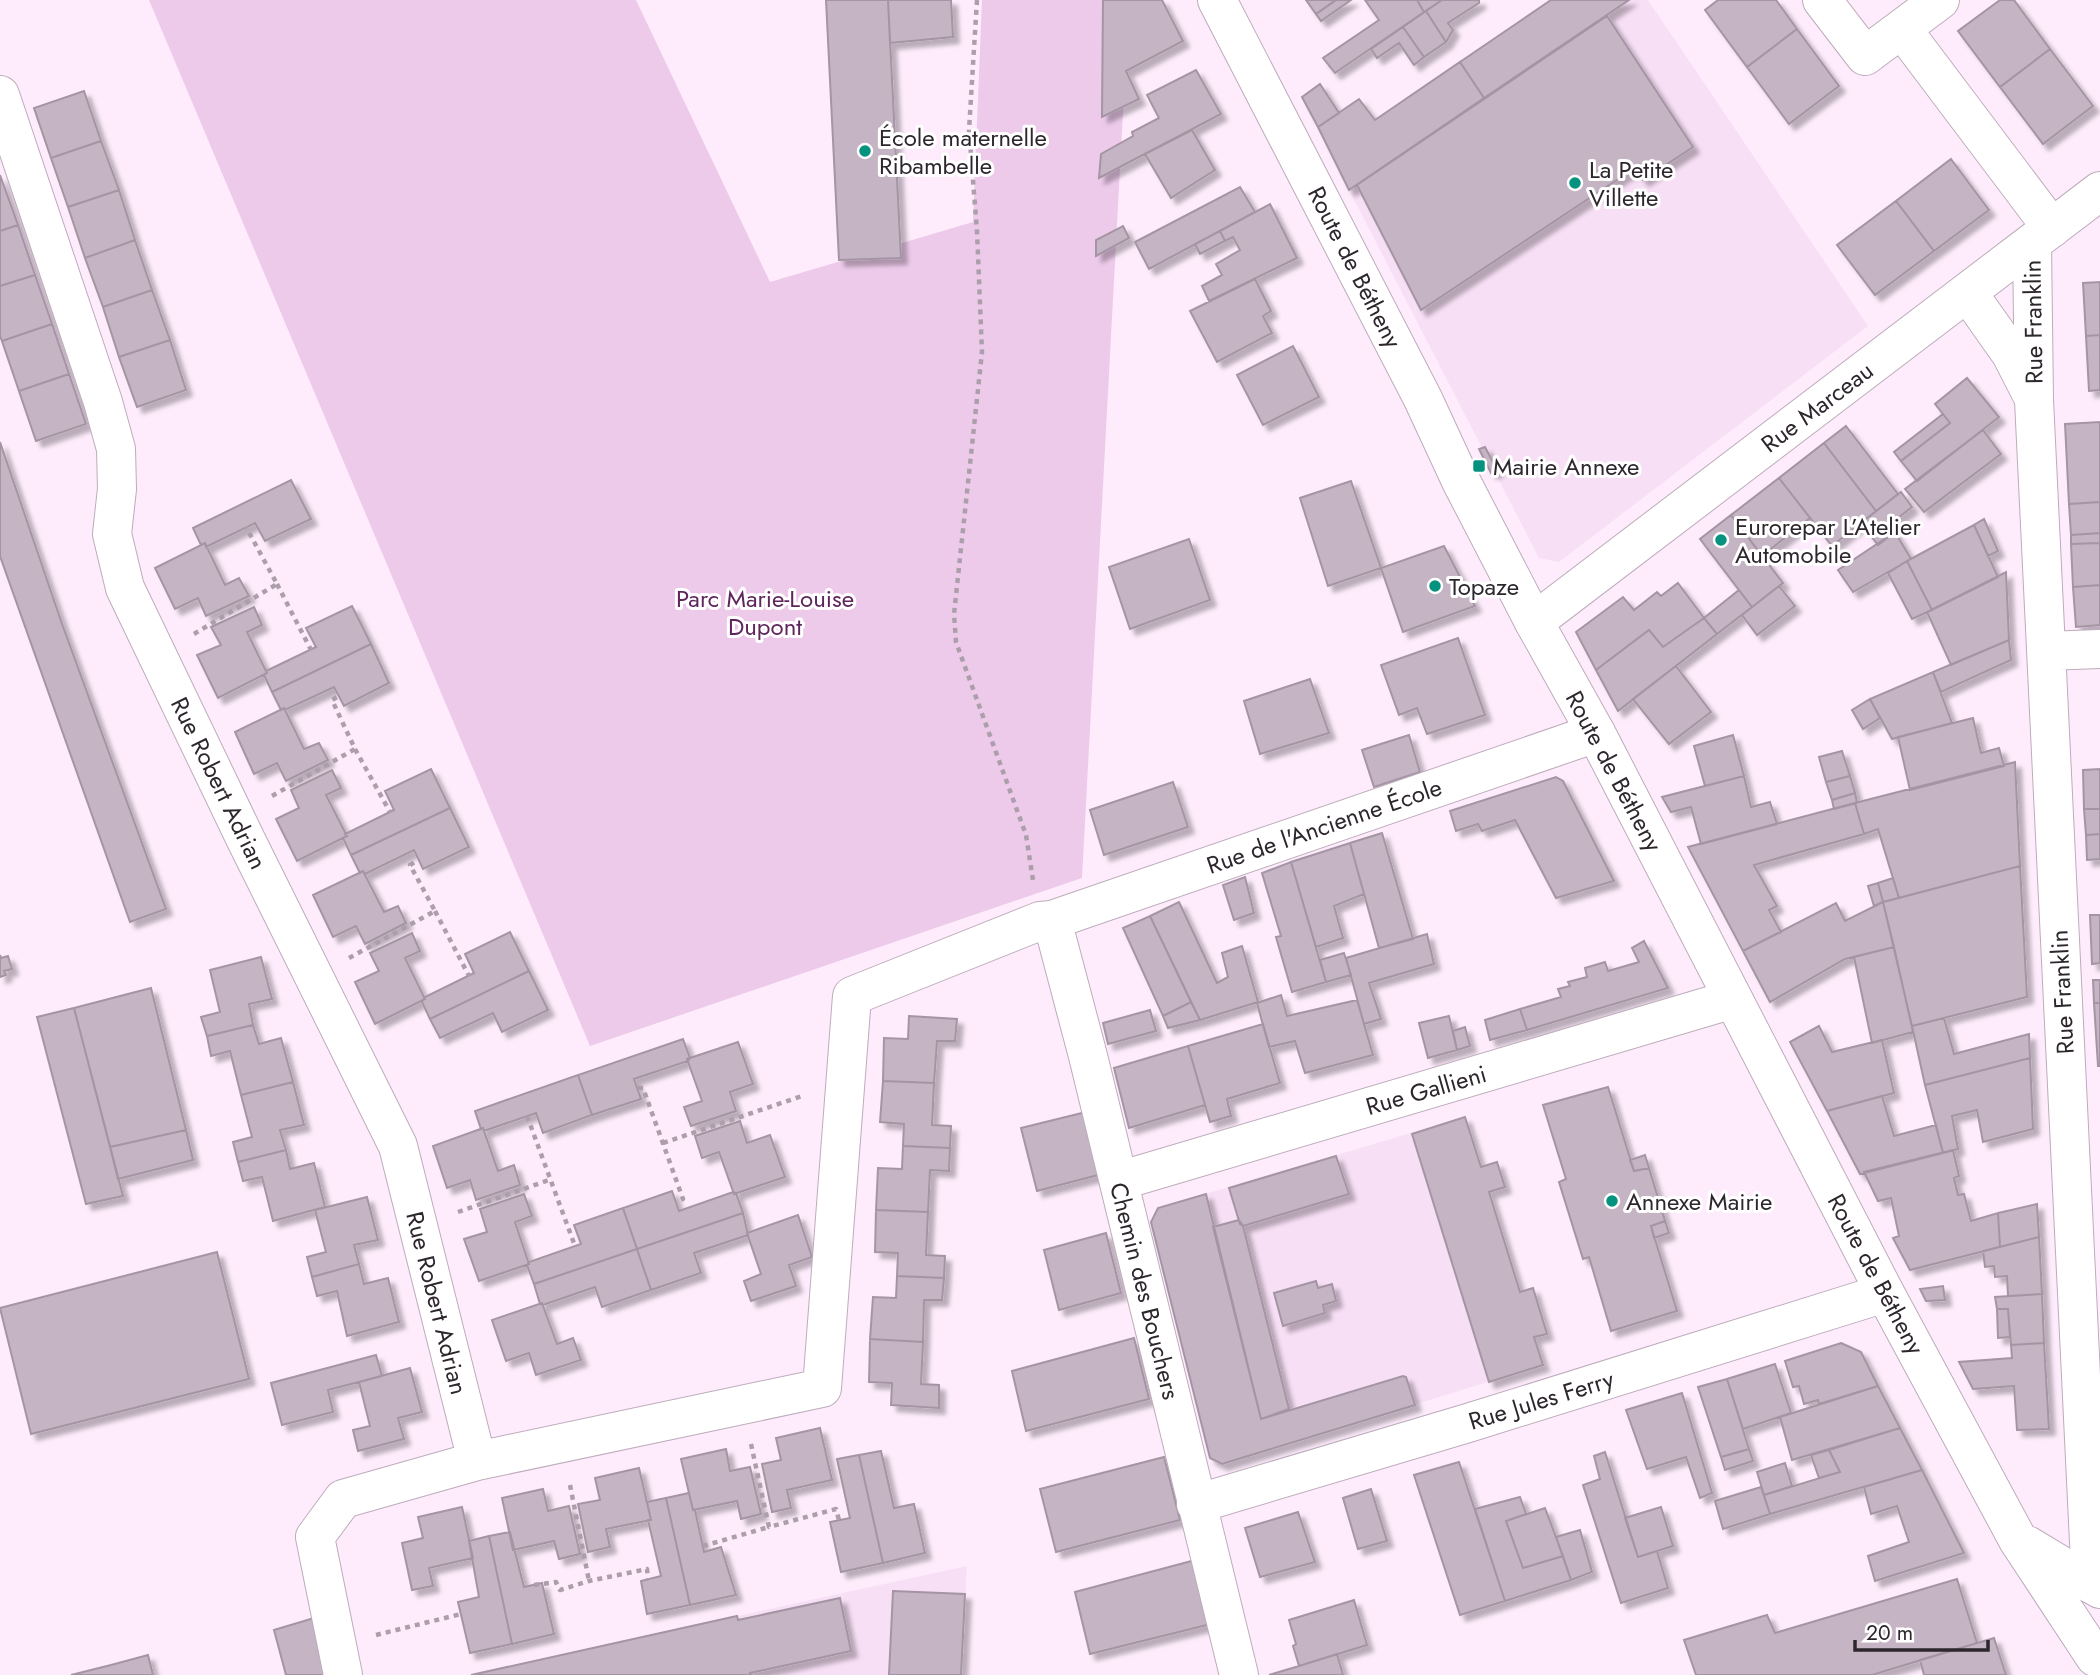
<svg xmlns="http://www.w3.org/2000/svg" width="2100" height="1675" font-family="Jost,sans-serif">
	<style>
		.built { fill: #f7dff5 }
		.green { fill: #edcaea }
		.building { fill: #c5b5c4; stroke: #a595a4; stroke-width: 2; filter: url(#shadow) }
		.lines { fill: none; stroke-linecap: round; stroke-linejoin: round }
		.street-casing { stroke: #bdacbb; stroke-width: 40 }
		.secondary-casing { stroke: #bdacbb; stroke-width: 40 }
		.path { stroke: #ac9fab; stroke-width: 4.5; stroke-dasharray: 5 5; stroke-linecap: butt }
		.street { stroke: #fff; stroke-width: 38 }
		.secondary { stroke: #fff; stroke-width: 38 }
		.poi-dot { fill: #059380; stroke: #fff; stroke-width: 2.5 }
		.labels { text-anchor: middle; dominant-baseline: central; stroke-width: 6; stroke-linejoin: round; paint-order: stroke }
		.poi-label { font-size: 24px; fill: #2d272d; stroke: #fff; text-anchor: start }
		.street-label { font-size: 24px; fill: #2d272d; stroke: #fff }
		.park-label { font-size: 24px; fill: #5f255d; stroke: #fff }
	</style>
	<defs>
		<filter id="shadow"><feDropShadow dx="6" dy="6" stdDeviation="2" flood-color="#0004"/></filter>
	</defs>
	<rect width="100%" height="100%" fill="#feecfc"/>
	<path class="built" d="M1629 0H1648L1868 326 1559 562 1539 558 1349 190Z
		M1465 1117 1481 1166 1497 1162 1505 1187 1489 1192 1520 1292 1547 1334 1535 1338 1543 1365 1222 1464 1210 1458 1151 1222 1158 1208Z
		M967 1566 961 1675H471L737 1616Z"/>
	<path class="green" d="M149 0H636L770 282 973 222 982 0H1129L1082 878 590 1046Z"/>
	<path class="building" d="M826 0H888L901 258 839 260Z
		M888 0H951L953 37 890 43Z
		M1103 0H1162L1183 41 1126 71 1139 99 1102 117Z
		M1306 0H1336L1316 14Z
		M1336 0H1351L1321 21 1316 14Z
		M1365 0H1417L1424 12 1335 73 1323 58 1379 20Z
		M1417 0H1442L1424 12Z
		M1442 0H1479V3L1448 23 1453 30 1446 42 1426 11Z
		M1551 0H1629L1484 98 1460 62Z
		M1718 0H1776L1797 29 1747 67 1705 10Z
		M2000 0H2014L2050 49 2000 87 1958 31Z
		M1426 11 1446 42 1424 57 1403 27Z
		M1607 16 1693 147 1643 180 1635 168 1421 310 1357 185Z
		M1403 27 1424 57 1414 65 1399 43 1377 58 1371 49Z
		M1797 29 1839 86 1789 124 1747 67Z
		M2050 49 2093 106 2043 144 2000 87Z
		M1460 62 1484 98 1349 190 1318 127 1359 99 1375 120Z
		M1196 70 1221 114 1099 178 1101 154 1133 136 1132 132 1159 118 1147 95Z
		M1320 84 1339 113 1318 127 1302 97Z
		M84 91 101 141 51 158 34 108Z
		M1192 130 1215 170 1171 198 1145 154Z
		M101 141 119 190 68 207 51 158Z
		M1951 159 1989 210 1934 251 1896 201Z
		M0 175 18 225 0 231Z
		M1240 187 1255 212 1149 269 1135 242Z
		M119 190 135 240 85 258 68 207Z
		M1896 201 1934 251 1875 295 1837 245Z
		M1270 204 1297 258 1209 301 1202 286 1222 275 1216 264 1240 250 1233 237 1225 241 1220 231Z
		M18 225 35 275 0 286V231Z
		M1123 226 1129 238 1096 256V240Z
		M1220 231 1225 241 1200 254 1195 244Z
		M135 240 152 290 103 307 85 258Z
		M35 275 52 324 2 341 0 336V286Z
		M1255 279 1271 311 1263 316 1272 333 1217 362 1190 311Z
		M2100 282V335L2086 336 2083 283Z
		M152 290 170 340 119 357 103 307Z
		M52 324 69 374 19 391 2 341Z
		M2100 335V390L2089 391 2086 336Z
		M170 340 186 390 137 407 119 357Z
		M1293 346 1319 397 1263 425 1237 375Z
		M69 374 86 424 36 441 19 391Z
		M1967 378 1999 417 1917 481 1901 461 1950 423 1935 404Z
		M1943 414 1950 423 1901 461 1894 452Z
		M2100 422V502L2069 504 2065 424Z
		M1846 426 1898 494 1876 511 1824 443Z
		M1983 430 2001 454 1924 512 1905 489Z
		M0 442 61 621 166 909 130 922 0 556Z
		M1824 443 1876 511 1832 546 1779 478Z
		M1485 447 1497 470 1491 473 1479 449Z
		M1779 478 1810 518 1762 556 1731 515Z
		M291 480 311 519 265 541 255 523 206 547 205 543 201 545 193 528Z
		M1351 481 1381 568 1328 586 1300 498Z
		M1901 492 1912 507 1889 525 1895 532 1878 545 1861 523Z
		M2100 502V533L2071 535 2069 504Z
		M1731 515 1783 583 1752 607 1700 539Z
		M1984 519 1998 551 1988 556 1974 525Z
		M1974 525 1998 577 1932 610 1907 561Z
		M1895 532 1911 559 1853 592 1838 570Z
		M2100 533V543L2071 544V535Z
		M1189 539 1210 600 1130 629 1109 567Z
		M205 543 225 585 239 578 249 596 206 616 198 598 175 609 155 568Z
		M2100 543V585L2073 587 2071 544Z
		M1444 546 1475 606 1403 632 1381 568Z
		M1907 561 1932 610 1912 619 1888 573Z
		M2006 572 2009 640 1951 665 1927 612Z
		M1678 583 1704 618 1663 647 1649 630 1596 670 1576 632 1623 597 1634 610 1657 592 1661 596Z
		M2100 585V625L2076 627 2073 587Z
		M1779 586 1795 606 1757 635 1742 615Z
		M1739 590 1752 607 1717 634 1704 618Z
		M352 606 371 644 272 692 264 675 267 673 266 671 316 647 306 628Z
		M254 607 262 625 247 632 267 673 218 698 197 655 221 645 211 627Z
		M1704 618 1717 634 1618 711 1596 670 1649 630 1663 647Z
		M1458 638 1485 715 1427 734 1417 708 1399 715 1381 665Z
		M2009 640 2011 660 1941 692 1933 672Z
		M371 644 389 683 344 706 334 687 285 710 284 708 281 710 272 692Z
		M1676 666 1711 712 1669 744 1633 699Z
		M1933 672 1952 723 1892 739 1870 699Z
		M1310 679 1329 733 1260 754 1244 701Z
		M1870 699 1880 718 1863 729 1852 710Z
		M284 708 304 749 319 743 328 760 286 781 277 763 254 774 235 732Z
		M1973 718 1981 753 1999 748 2004 766 1910 790 1898 737Z
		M1409 735 1420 772 1374 787 1362 750Z
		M1733 735 1744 776 1705 786 1694 746Z
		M1842 751 1850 776 1826 782 1819 757Z
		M2015 762 2020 866 1899 898 1878 829 1864 834 1855 803Z
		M431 769 450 808 351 855 343 838 347 836 345 834 394 810 385 791Z
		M2100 769V809H2084L2083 770Z
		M332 770 341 788 326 795 347 836 297 861 276 819 299 808 291 790Z
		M1744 776 1751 807 1770 802 1777 824 1701 844 1691 807 1671 812 1662 797Z
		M1850 776 1855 793 1832 800 1826 782Z
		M1556 777 1563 781 1614 881 1556 898 1515 820 1482 831 1478 824 1456 831 1450 811Z
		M1173 782 1188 827 1104 855 1090 810Z
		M1855 793 1857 803 1834 809 1832 800Z
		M1855 803 1864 834 1754 865 1777 906 1769 910 1781 932 1743 951 1688 847Z
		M450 808 469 847 423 869 414 850 365 874 363 871 360 873 351 855Z
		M2084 809H2100V834L2086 835Z
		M1382 833 1413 939 1379 948 1350 843Z
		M2100 834V859L2087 860 2086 835Z
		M1350 843 1364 894 1334 906 1343 938 1316 947 1291 862Z
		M1291 862 1326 982 1292 992 1276 937 1281 936 1262 873Z
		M2020 866 2027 997 1912 1026 1883 902Z
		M363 871 384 912 398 906 406 923 365 944 356 926 333 937 313 895Z
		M1245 877 1254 913 1234 920 1223 885Z
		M1893 878 1899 898 1883 902 1878 883Z
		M1878 883 1883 902 1874 906 1868 886Z
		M1179 902 1217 983 1228 977 1222 953 1242 946 1258 1002 1200 1020 1150 916Z
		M1883 902 1894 947 1845 959 1770 1002 1743 951 1836 903 1845 921Z
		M2090 915H2100V963L2092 964Z
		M1150 916 1191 1002 1163 1016 1123 928Z
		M510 932 529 971 430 1019 422 1002 425 997 474 973 465 954Z
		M412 933 420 951 405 958 425 999 375 1024 355 982 379 971 370 953Z
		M1427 934 1434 964 1369 983 1381 1019 1364 1024 1346 958Z
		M1644 941 1668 988 1527 1030 1520 1009 1561 997 1558 989 1570 986 1568 982 1587 977 1585 968 1605 962 1608 971 1639 962 1632 948Z
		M1894 947 1913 1032 1872 1043 1854 957Z
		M1344 953 1351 975 1326 982 1320 960Z
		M0 955 1 958 8 956 12 969 4 971 6 975 0 977Z
		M261 957 272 999 249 1004 253 1025 207 1036 201 1017 220 1012 210 970Z
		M529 971 548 1010 502 1032 493 1013 440 1038 430 1019Z
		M2093 980H2100V1003H2094Z
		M151 988 186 1130 110 1147 74 1008Z
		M1281 995 1287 1016 1357 1000 1373 1055 1305 1073 1295 1041 1269 1047 1257 1003Z
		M1191 1002 1200 1020 1168 1028 1163 1016Z
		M2094 1003H2100V1066H2098Z
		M74 1008 123 1196 86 1204 37 1017Z
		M1520 1009 1527 1030 1490 1040 1485 1020Z
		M1150 1010 1156 1031 1108 1044 1103 1023Z
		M909 1016 957 1019 955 1041H937L934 1083 883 1081 884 1038 908 1039Z
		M1449 1016 1457 1050 1428 1058 1419 1023Z
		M1944 1018 1954 1054 2029 1034 2030 1058 1925 1085 1912 1026Z
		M1263 1024 1280 1083 1227 1099 1231 1116 1210 1122 1188 1046Z
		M253 1025 259 1044 281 1038 293 1082 241 1095 230 1051 211 1056 207 1036Z
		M1819 1026 1832 1052 1882 1040 1894 1093 1827 1111 1790 1042Z
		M1465 1027 1470 1046 1457 1050 1453 1031Z
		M683 1039 690 1058 688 1061 634 1079 641 1099 592 1115 578 1075Z
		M738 1042 753 1084 730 1092 736 1111 691 1126 684 1107 702 1101 687 1059Z
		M1188 1046 1205 1105 1129 1128 1114 1068Z
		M2030 1058 2033 1129 1983 1142 1977 1110 1952 1116 1958 1149 1943 1153 1925 1085Z
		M578 1075 592 1115 543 1133 536 1113 484 1131 483 1128 481 1129 475 1111Z
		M883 1081 934 1083 932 1125 951 1126 950 1148 903 1146 904 1124 880 1122Z
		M293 1082 304 1125 280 1130 286 1150 238 1162 233 1142 252 1137 241 1095Z
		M1608 1087 1634 1171 1649 1168 1665 1221 1651 1226 1677 1311 1611 1331 1589 1257 1583 1259 1559 1182 1566 1179 1543 1105Z
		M1882 1096 1894 1136 1936 1125 1943 1153 1860 1174 1827 1111Z
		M1086 1112 1102 1174 1037 1191 1021 1128Z
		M1465 1117 1481 1167 1497 1162 1505 1187 1489 1192 1520 1292 1533 1288 1547 1334 1534 1337 1543 1365 1489 1382 1412 1134Z
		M740 1121 747 1143 770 1135 785 1177 734 1194 719 1152 702 1158 695 1136Z
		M483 1128 498 1171 514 1165 520 1185 476 1200 470 1180 447 1188 433 1146Z
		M186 1130 193 1160 118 1179 110 1147Z
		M903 1146 950 1148 949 1171 930 1170 928 1212 876 1210 878 1168 902 1169Z
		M286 1150 290 1169 314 1163 325 1207 273 1221 262 1177 243 1181 238 1162Z
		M1953 1150 1959 1176 1954 1178 1958 1195 1964 1194 1971 1221 1998 1213 2000 1247 1910 1270 1893 1238 1899 1236 1891 1198 1878 1201 1864 1172Z
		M1645 1155 1649 1168 1634 1171 1630 1160Z
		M1336 1156 1349 1194 1243 1226 1240 1224 1229 1188Z
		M672 1191 679 1211 733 1192 736 1193 743 1213 637 1249 623 1208Z
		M524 1194 532 1216 515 1222 529 1264 479 1281 464 1239 487 1232 480 1209Z
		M1206 1194 1261 1419 1403 1376 1406 1377 1415 1405 1222 1464 1210 1458 1151 1222 1158 1208Z
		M367 1197 378 1240 354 1245 359 1264 312 1277 307 1257 326 1252 315 1210Z
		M2037 1204 2039 1237 2000 1247 1998 1213Z
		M623 1208 637 1249 534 1284 527 1265 529 1262 581 1244 574 1225Z
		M876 1210 928 1212 926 1255 945 1256 944 1278 897 1276 898 1253 875 1252Z
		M743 1213 748 1235 694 1253 701 1273 651 1290 637 1249Z
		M798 1215 812 1257 789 1265 796 1286 751 1301 744 1281 761 1274 747 1233Z
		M1239 1220 1243 1226 1289 1409 1261 1419 1213 1227Z
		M1665 1221 1669 1233 1654 1238 1651 1226Z
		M1106 1233 1121 1293 1059 1310 1044 1250Z
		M2039 1237 2042 1294 2008 1296 2007 1276 1995 1277 1994 1266 1985 1267 1983 1251Z
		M637 1249 651 1290 602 1307 595 1287 543 1305 540 1304 534 1284Z
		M217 1252 249 1379 31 1434 0 1308Z
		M359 1264 364 1284 388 1278 399 1322 347 1336 337 1291 317 1296 312 1277Z
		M897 1276 944 1278 942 1300H924L923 1342 870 1339 873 1297 896 1298Z
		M1316 1281 1318 1288 1332 1284 1336 1301 1323 1305 1325 1313 1283 1326 1274 1293Z
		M1943 1286 1945 1300 1926 1301 1920 1289Z
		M2042 1294 2044 1343 2011 1345 2008 1309H1997L1995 1297Z
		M542 1303 557 1344 573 1338 581 1360 536 1375 529 1353 506 1361 492 1320Z
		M1997 1309H2008L2010 1337 1998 1338Z
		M1134 1338 1149 1399 1026 1431 1012 1371Z
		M870 1339 923 1342 921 1384 939 1385V1408L891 1405 892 1383 869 1382Z
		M1841 1343 1861 1352 1878 1386 1819 1404 1818 1400 1804 1404 1799 1386 1793 1387 1785 1361Z
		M2044 1343 2049 1429 2017 1430 2014 1386 1973 1389 1959 1362 2012 1358 2011 1345Z
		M376 1355 382 1376 328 1390 333 1412 282 1425 271 1383Z
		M1775 1364 1791 1413 1743 1429 1727 1379Z
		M410 1368 422 1412 398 1418 404 1439 358 1451 353 1430 370 1426 359 1382Z
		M1727 1379 1749 1449 1721 1457 1698 1387Z
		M1878 1386 1900 1428 1792 1460 1780 1417Z
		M1682 1393 1712 1493 1700 1498 1686 1457 1647 1469 1626 1410Z
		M820 1428 832 1480 787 1490 791 1508 772 1512 762 1464 781 1460 776 1438Z
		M1900 1428 1922 1470 1770 1514 1764 1495 1840 1472 1829 1450Z
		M726 1449 730 1471 750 1467 761 1514 741 1519 737 1501 693 1510 681 1459Z
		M1749 1449 1753 1461 1725 1470 1721 1457Z
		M1829 1450 1840 1472 1819 1478 1811 1455Z
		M881 1451 894 1508 914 1504 925 1553 883 1563 859 1455Z
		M1605 1452 1638 1557 1657 1551 1668 1588 1621 1603 1583 1485 1600 1479 1594 1456Z
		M859 1455 883 1563 841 1572 830 1522 850 1518 837 1459Z
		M1164 1457 1180 1520 1056 1552 1040 1489Z
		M1459 1462 1505 1601 1460 1615 1414 1475Z
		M1785 1463 1792 1486 1764 1495 1757 1472Z
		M639 1468 651 1520 606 1529 610 1547 588 1552 578 1504 600 1500 595 1478Z
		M1922 1470 1964 1553 1875 1581 1868 1556 1909 1542 1897 1506 1871 1514 1864 1487Z
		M1761 1487 1770 1514 1723 1529 1715 1501Z
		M543 1489 548 1511 569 1506 580 1554 559 1559 554 1541 513 1550 502 1498Z
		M1371 1489 1387 1541 1358 1549 1343 1498Z
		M689 1493 693 1510H695L704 1552 721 1547 736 1595 690 1605 666 1498Z
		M1520 1497 1526 1514 1506 1521 1523 1568 1563 1556 1571 1580 1505 1601 1475 1509Z
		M666 1498 690 1605 647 1614 641 1581 661 1576 648 1520H651L647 1502Z
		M462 1507 473 1558 429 1568 433 1586 412 1590 402 1543 423 1538 418 1517Z
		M1661 1507 1673 1546 1638 1557 1625 1518Z
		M1545 1508 1563 1556 1523 1568 1506 1521Z
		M1298 1512 1315 1562 1260 1577 1245 1528Z
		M1580 1530 1592 1572 1571 1580 1556 1537Z
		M510 1532 524 1587 542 1583 554 1634 512 1644 489 1536Z
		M489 1536 512 1644 470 1653 458 1602 479 1597 469 1541Z
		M1199 1559 1215 1623 1090 1654 1075 1592Z
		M1957 1579 1977 1643 1872 1675H1696L1684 1640 1767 1615 1775 1633Z
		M893 1591 965 1594 961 1675H889Z
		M840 1598 851 1651 750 1673 751 1675H471L737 1616 738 1620Z
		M1354 1600 1367 1645 1299 1666 1293 1646 1296 1644 1289 1620Z
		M314 1618 327 1675H286L274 1630Z
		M1994 1638 2006 1675H1924L1920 1660Z
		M1337 1654 1343 1675H1269L1299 1666Z
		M148 1655 153 1675H71L111 1665Z"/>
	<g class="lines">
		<defs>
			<path id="street" d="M1822 0 1865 56 1940 0
				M1902 29 2052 228
				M0 95 103 402 116 449 117 489 112 534 125 588 246 840 398 1146 477 1461 822 1388 852 996 1040 921 1052 920 1088 1056 1239 1675
				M2032 243 2034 400 2091 1584
				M1968 293 2011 354 2032 395
				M1534 622 2100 191
				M2046 651 2100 649
				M1052 920 1596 733
				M1119 1181 1733 999
				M1196 1504 1468 1423 1885 1293
				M343 1675 315 1537 343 1499 477 1461"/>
			<path id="secondary" d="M1217 0 1423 399 1461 481 1534 622 1596 733 1885 1293 2018 1540 2095 1657
				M2027 1545 2100 1589"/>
		</defs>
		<use href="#street" class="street-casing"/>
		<use href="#secondary" class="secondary-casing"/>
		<path class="path" d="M977 0 969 130 977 231 982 352 954 614 956 642 1026 835 1033 880
			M277 584 311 650
			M194 634 277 584 246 527
			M355 749 390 812
			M272 796 355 749 332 700 339 696
			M435 911 469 976
			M349 958 435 911 410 865 418 860
			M638 1088H643L683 1199 676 1201
			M527 1116 575 1246
			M663 1143 802 1096
			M458 1212 549 1180
			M751 1444 769 1527 836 1509 839 1520
			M570 1485 589 1581
			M703 1546 769 1527
			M534 1585 556 1582 560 1590 589 1581 647 1569 648 1579
			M376 1635 461 1614"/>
		<use href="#street" class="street"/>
		<use href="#secondary" class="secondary"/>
	</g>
	<g class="poi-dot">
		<circle cx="865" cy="151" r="7"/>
		<circle cx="1575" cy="183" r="7"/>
		<rect x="1472" y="459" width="14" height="14" rx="3.5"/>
		<circle cx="1721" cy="540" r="7"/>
		<circle cx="1435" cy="586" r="7"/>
		<circle cx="1612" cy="1201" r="7"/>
	</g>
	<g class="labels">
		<g class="poi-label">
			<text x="879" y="137">École maternelle<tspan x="879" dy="28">Ribambelle</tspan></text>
			<text x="1589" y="169">La Petite<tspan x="1589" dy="28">Villette</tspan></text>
			<text x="1493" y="466">Mairie Annexe</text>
			<text x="1735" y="526">Eurorepar L’Atelier<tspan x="1735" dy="28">Automobile</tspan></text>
			<text x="1449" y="586">Topaze</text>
			<text x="1626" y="1201">Annexe Mairie</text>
		</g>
		<g class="street-label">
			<text transform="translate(1355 267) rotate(63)">Route de Bétheny</text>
			<text transform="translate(2033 322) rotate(-91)">Rue Franklin</text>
			<text transform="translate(1817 407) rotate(-37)">Rue Marceau</text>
			<text transform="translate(1614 771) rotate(62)">Route de Bétheny</text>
			<text transform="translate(219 783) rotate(64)">Rue Robert Adrian</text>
			<text transform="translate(1324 826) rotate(-19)">Rue de l'Ancienne École</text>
			<text transform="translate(2062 992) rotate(-93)">Rue Franklin</text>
			<text transform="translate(1426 1090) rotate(-16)">Rue Gallieni</text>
			<text transform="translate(1876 1274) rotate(62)">Route de Bétheny</text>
			<text transform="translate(1145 1291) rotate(76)">Chemin des Bouchers</text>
			<text transform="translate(437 1303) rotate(76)">Rue Robert Adrian</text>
			<text transform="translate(1541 1400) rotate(-17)">Rue Jules Ferry</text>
		</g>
		<g class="park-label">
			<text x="765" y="598">Parc Marie-Louise<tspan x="765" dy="28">Dupont</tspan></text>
		</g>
	</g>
	<path d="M1855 1640v10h133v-10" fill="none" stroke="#2d272d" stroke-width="3.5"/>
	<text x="1866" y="1640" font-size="21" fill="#2d272d" stroke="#ffffff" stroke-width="5" paint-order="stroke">20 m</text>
</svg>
